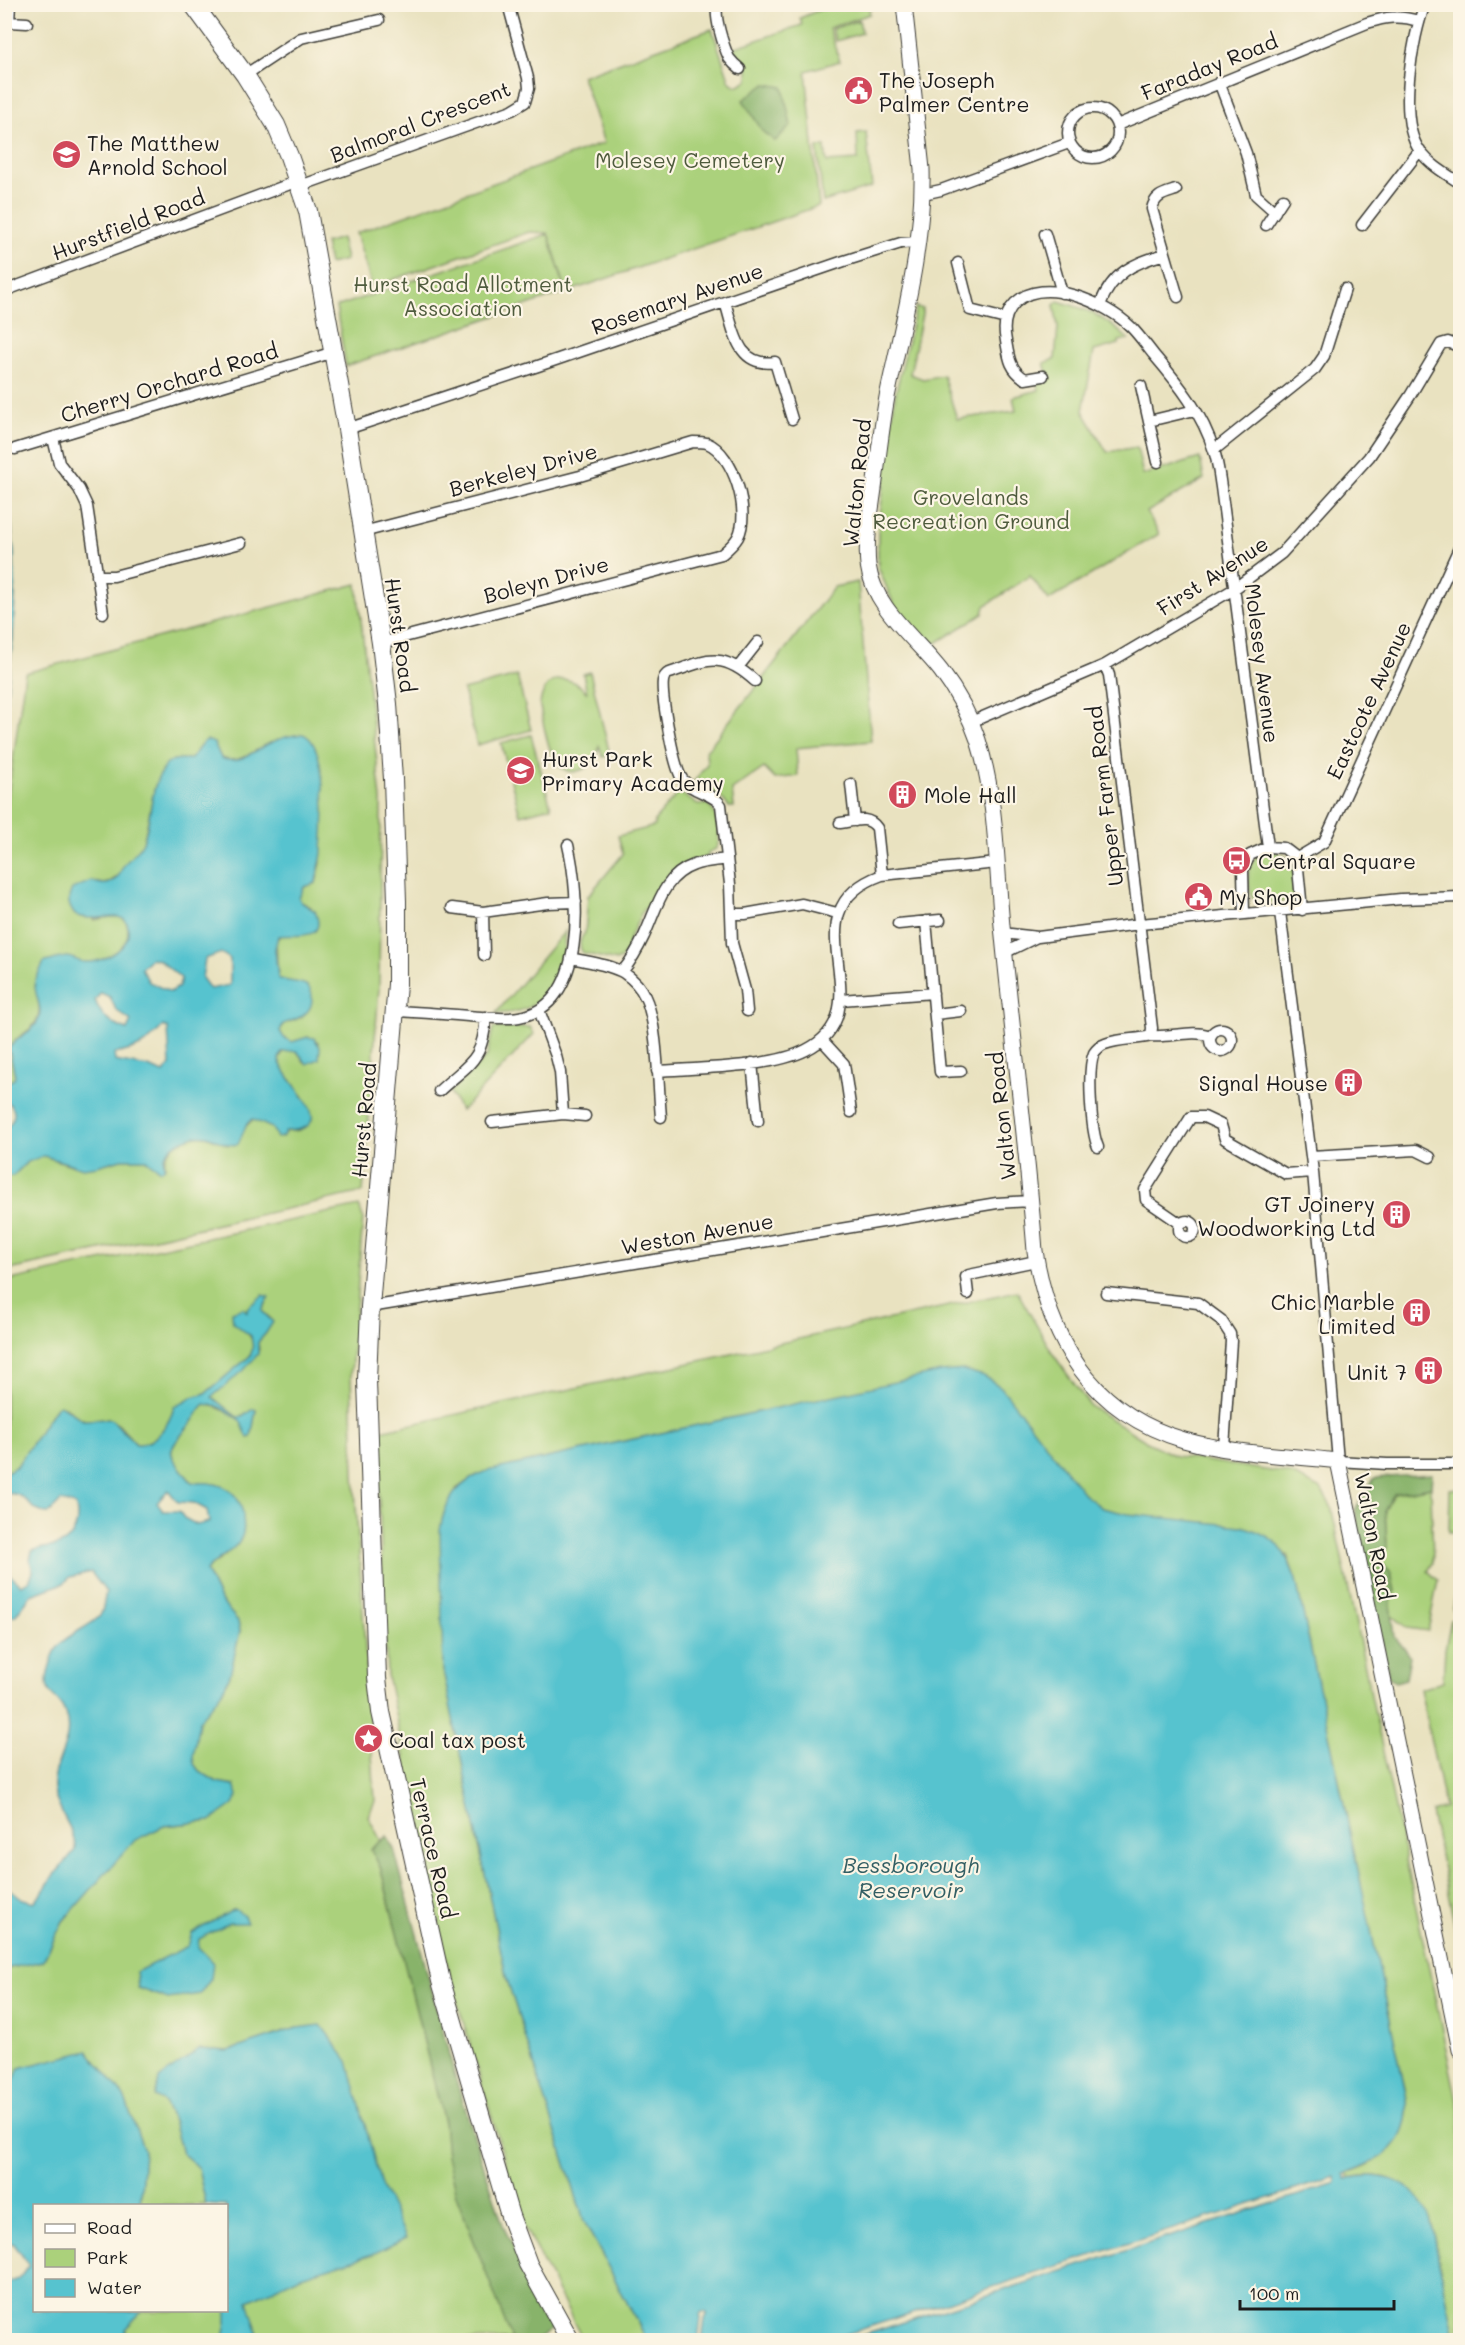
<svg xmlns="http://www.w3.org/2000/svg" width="1465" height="2345" font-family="Mali,sans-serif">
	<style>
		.green { fill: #abd17b; stroke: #64764c; stroke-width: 1.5 }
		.forest { fill: #88b36b; stroke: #526844; stroke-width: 1.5 }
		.water { fill: #56c3cf; stroke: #397076; stroke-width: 1.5; fill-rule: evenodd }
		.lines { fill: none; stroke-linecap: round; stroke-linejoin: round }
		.street-casing { stroke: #3b3a35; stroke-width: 13 }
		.secondary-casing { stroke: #3b3a35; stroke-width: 17 }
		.primary-casing { stroke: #3b3a35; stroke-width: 20 }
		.street { stroke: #fff; stroke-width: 10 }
		.secondary { stroke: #fff; stroke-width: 15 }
		.primary { stroke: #fff; stroke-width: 18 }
		.labels { text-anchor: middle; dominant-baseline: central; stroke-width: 4.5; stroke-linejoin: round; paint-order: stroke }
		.street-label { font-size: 21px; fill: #1c1c1c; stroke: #fcf5e5 }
		.poi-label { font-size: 21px; fill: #1c1c1c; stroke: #fcf5e5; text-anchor: start }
		.park-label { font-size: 21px; fill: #4e5b3d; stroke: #fcf5e5 }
		.water-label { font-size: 22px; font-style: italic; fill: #335f64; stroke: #fcf5e5 }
	</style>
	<rect width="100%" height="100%" fill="#fcf5e5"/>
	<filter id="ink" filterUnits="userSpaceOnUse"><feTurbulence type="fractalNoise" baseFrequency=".0167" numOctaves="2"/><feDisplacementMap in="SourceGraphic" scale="12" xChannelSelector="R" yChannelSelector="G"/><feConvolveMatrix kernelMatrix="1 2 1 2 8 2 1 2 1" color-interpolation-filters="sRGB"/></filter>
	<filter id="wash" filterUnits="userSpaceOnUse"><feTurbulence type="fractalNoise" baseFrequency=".008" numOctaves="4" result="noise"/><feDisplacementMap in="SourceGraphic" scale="24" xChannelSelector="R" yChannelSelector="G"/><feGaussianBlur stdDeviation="1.35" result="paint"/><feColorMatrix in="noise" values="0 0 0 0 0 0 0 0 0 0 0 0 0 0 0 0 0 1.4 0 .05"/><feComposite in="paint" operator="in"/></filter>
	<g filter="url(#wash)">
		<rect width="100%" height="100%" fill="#e9e2c0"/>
		<path class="green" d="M831 5H872L873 8 869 10 870 14 829 28 840 61 806 71 819 206 567 292 548 233 529 232 372 287 356 233 604 143 582 76 712 29 729 79 731 83 737 86 748 80C750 62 740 60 730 49L802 25 800 18Z
			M859 20 862 33 836 41 832 29Z
			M866 132 872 187 823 202 817 147H825L827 162 858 160 857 133Z
			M548 234 566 292 346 366 336 307Z
			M341 238 346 260 329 264 325 243Z
			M1058 301C1090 310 1103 316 1128 339L1119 341V344L1094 351 1083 411 1107 452 1137 447 1143 475 1200 458 1204 479 1147 512 1159 534 1049 600 1030 576 985 606 983 614 928 648 903 626 878 567V531L895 396 916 307 923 309 910 374 923 379 943 375 957 419 1016 411 1013 397 1039 390 1037 383 1049 379 1044 363 1055 359 1058 327 1054 305Z
			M858 582 871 741 796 748 798 776 775 779 764 768 732 790 734 807H729L719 795 694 782 707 764 706 751 834 587Z
			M357 584 381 799 379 988 363 1192 5 1271 4 1176H13L27 1162 44 1156 71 1165 97 1166 121 1159H145L165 1166C161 1148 190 1133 205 1136 213 1138 220 1142 228 1145L253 1119 283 1132 300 1130 304 1097 283 1070 279 1059 284 1051H297L305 1063 319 1059 318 1042 308 1037 292 1042 284 1038 280 1031 283 1024 302 1017 281 979 278 978 276 940 311 907 301 902 299 898 304 887 316 883 321 863 296 735C287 737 277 739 268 744 253 751 239 765 221 758L214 743 203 742 191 759 173 760 155 786 144 840 138 852 123 867 121 874C111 881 105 888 93 881L94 920 115 916 124 919C140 941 107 963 87 963 80 962 74 959 68 957L35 984C39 1003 45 1020 26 1032 18 1038 14 1040 9 1049L15 1076 14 1079 5 1084 4 825 25 673Z
			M590 672 610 755 603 757 599 745C599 754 594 763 585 768 550 787 545 728 540 707 541 676 569 671 587 693L583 674Z
			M517 676 531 730 477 745 463 690Z
			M531 735 551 807 520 815 501 743Z
			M679 792 698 805 707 804C718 812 721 835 717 848L708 853V856L680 867 662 883 652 905 643 910 628 942 629 948 621 959 616 961 583 953C578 947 580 938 585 933L588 896 623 854 618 836 655 826 654 821Z
			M1270 851C1296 854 1297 874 1294 896L1292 900 1257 903C1247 893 1244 867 1256 857 1260 855 1266 853 1270 851Z
			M565 931C564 941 565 954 562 964 553 996 530 1015 496 1013Z
			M530 1027 534 1034 461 1111 450 1092 487 1056 493 1028Z
			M359 1206 363 1217 351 1374 354 1474 375 1801 368 1816 381 1841 371 1849 381 1869 444 2122 512 2340H125V2329L142 2311 226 2310 297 2028 228 2051 200 2049 164 2102 173 2121 182 2153 198 2166 206 2205H140L144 2151 124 2096 5 2092V2056L7 2041 4 2039 5 1969 43 1961 63 1921 134 1840 164 1826 210 1821 216 1816 234 1785 217 1782 199 1771 194 1764 192 1757 199 1721 223 1690 230 1675 240 1631 238 1621 220 1600 206 1570 227 1554 205 1483 191 1482C166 1448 164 1457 191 1423 196 1417 199 1409 205 1404 215 1406 234 1414 241 1421 244 1425 246 1431 251 1437L256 1410 253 1409 243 1416 237 1417 212 1397 259 1350 258 1342 266 1333 271 1319 262 1311 266 1304 245 1312 240 1328C251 1333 257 1345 250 1356L206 1393 190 1398 175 1407C170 1422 155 1446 136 1444L119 1425 108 1418C87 1422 82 1422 66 1407H56L17 1466 5 1473V1281Z
			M1017 1291 1053 1354 1090 1406 1149 1443 1176 1456 1291 1474 1320 1488 1331 1506 1460 2115V2340H1456C1451 2316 1445 2292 1440 2267 1437 2253 1436 2236 1431 2222 1417 2185 1387 2170 1350 2178L1347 2173C1384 2161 1410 2142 1407 2099L1296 1580 1287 1555 1102 1508 1085 1495 477 1475 456 1489 443 1670 506 1976 584 2221 647 2340H583L525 2228 451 1981 387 1675 376 1432Z
			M1431 1487 1433 1563 1428 1571 1438 1580 1428 1631 1407 1628 1392 1615 1390 1597 1395 1592 1391 1573 1382 1564 1381 1551 1387 1547 1385 1510 1394 1494Z
			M1460 1488V1531L1449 1532 1450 1489Z
			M1460 1582V1951L1431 1812 1445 1808 1420 1689 1443 1682 1445 1649 1451 1620H1456L1458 1611 1453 1610 1457 1586Z"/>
		<path class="forest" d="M766 84 783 87 791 126 775 141 763 132 743 100Z
			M1432 1474 1431 1487 1394 1494 1385 1510 1387 1548 1381 1552 1382 1564 1391 1573 1395 1592 1390 1597 1395 1637 1410 1656 1406 1679 1396 1682 1389 1677 1355 1510 1374 1478Z
			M387 1836 394 1849 456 2080 504 2228 553 2328 538 2340H512L456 2195 447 2156 444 2122 381 1869 371 1849Z"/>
		<path class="water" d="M5 456 14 554 15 593 13 638 5 711Z
			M303 734C329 744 324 827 322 850 322 862 317 871 316 883L304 887 299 898 301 902 315 911C328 942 296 934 278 936L275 949 278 978C286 982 297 981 306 985 310 988 312 992 312 997 313 1015 297 1019 283 1024L280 1031 284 1038 292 1042 308 1037 314 1038 320 1047 319 1059 307 1064 297 1051 282 1052 279 1059C283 1082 347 1128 286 1131L282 1137 277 1138 272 1128 252 1119 247 1124 238 1144C226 1147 217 1139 206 1136 194 1133 171 1144 165 1155 162 1160 165 1164 164 1169L160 1170 145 1159H121L97 1166 83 1168 44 1156 27 1162 13 1176H5V1129C16 1119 18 1109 5 1100V1084L14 1079 15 1075 9 1049C17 1035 33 1033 38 1020 44 1008 34 996 35 983 36 976 42 968 44 962 52 961 60 957 67 957 73 957 78 962 85 962 99 963 123 952 127 938 129 933 129 925 125 920 116 912 92 923 75 915 68 906 67 899 72 889L91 881C102 885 110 887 119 875 121 873 121 869 123 867 129 857 138 853 143 842 153 817 148 784 168 763 173 758 184 759 191 759L203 742 207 740 214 743 221 758C239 766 255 750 270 743 280 738 292 735 303 734ZM221 953 230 959V985L210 989 202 978 205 959ZM151 958 159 960 181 978 179 987 170 992 149 982 141 968ZM101 993 110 997 116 1010 131 1021 127 1030C111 1024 101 1017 95 1000ZM163 1026 168 1028 170 1065 164 1073 148 1067 115 1061 114 1054C140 1049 146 1045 163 1026Z
			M263 1295 269 1297 262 1311 273 1322 266 1333 258 1342V1354L244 1370 212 1397 237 1417 243 1416 253 1409 256 1410 251 1437 248 1438 240 1420 219 1407 205 1404C199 1409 196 1417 191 1423 164 1457 166 1448 191 1482 197 1484 203 1482 209 1483 229 1485 241 1497 243 1516 244 1526 245 1535 238 1543 229 1555 215 1559 206 1571L220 1600 238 1621 240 1631 230 1675 223 1690 199 1721 193 1757 194 1764 199 1771 217 1782 234 1785 238 1795 233 1805 210 1821 164 1826 135 1840 63 1921 43 1961 5 1969V1889L8 1888 20 1898 34 1902 41 1895 51 1879 75 1850C76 1828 56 1811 54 1790 52 1771 64 1754 67 1736 69 1724 66 1710 58 1701 55 1698 50 1694 49 1691 43 1680 53 1651 61 1643 72 1633 88 1627 99 1617L102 1612 106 1592 91 1572 70 1577 64 1583 31 1595 15 1616 5 1617V1575L9 1574 21 1585 29 1581 33 1572 30 1560 32 1551C41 1547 52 1548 61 1544 76 1538 80 1519 75 1505L61 1501 49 1513C27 1514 29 1490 5 1494V1473L17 1466 56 1407 60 1405 83 1420 111 1419 136 1444C155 1446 170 1423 174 1407L190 1398 206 1393 250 1356 253 1348 251 1336 233 1323 232 1312 243 1308 247 1312V1308ZM168 1490 178 1502 194 1503 207 1510 209 1522 197 1525 184 1518 179 1511H163L157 1503Z
			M963 1370 984 1376 1001 1387 1085 1495 1102 1508 1128 1514 1241 1526C1277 1536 1284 1547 1296 1580L1407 2099C1410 2147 1383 2159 1345 2174L1347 2179C1378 2171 1411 2179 1426 2210 1434 2226 1436 2246 1439 2263 1445 2289 1450 2315 1456 2340H848L1336 2183 1335 2177 828 2340H702L705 2319 707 2315 706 2312H702L700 2314 701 2318 698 2340H647L584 2221 506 1976 443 1670 440 1531C444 1500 458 1482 487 1471L941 1372Z
			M235 1909 244 1916 247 1923H229L199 1939 198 1947 213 1962 211 1979 200 1994 168 1999 138 1988 136 1972 188 1946 192 1933Z
			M321 2025 348 2061 381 2185 406 2238 373 2254 301 2276 248 2301 260 2340H224L227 2320 226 2206 206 2205 198 2167 182 2153 173 2121 164 2102 155 2097 159 2079 200 2049 228 2051 297 2028Z
			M88 2051 124 2096 144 2151 140 2205 34 2206V2310L142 2311 125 2329V2340H5V2283L19 2279 29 2265 14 2244 5 2241V2092H9L19 2068Z"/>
	</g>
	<g filter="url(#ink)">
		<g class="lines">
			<defs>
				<path id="street" d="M718 4C713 15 724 47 729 58 732 62 736 66 740 69
					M1425 4C1412 38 1397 120 1420 151 1430 165 1446 174 1460 183
					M4 22H9L10 4
					M9 22 27 23
					M245 75 301 38 379 20
					M1219 82 1246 153 1256 195 1275 212
					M1068 133a25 25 0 1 1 50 0a25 25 0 1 1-50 0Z
					M1117 125 1367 23C1386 17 1399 15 1419 21
					M300 186 512 110 525 102 529 88 528 78 508 4
					M1176 190C1164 194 1155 195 1152 209L1178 297
					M923 194 941 190 1069 143
					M1266 225 1283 199
					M1362 225 1420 150
					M1045 234 1062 293
					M958 263 970 310 1006 319
					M4 291 298 181
					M725 302C734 330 737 368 775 362L792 419
					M1100 305C1112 273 1133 263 1165 254
					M1043 376 1025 379C1010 369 1009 359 1006 341 1003 327 1004 314 1015 303 1044 275 1106 303 1131 327 1139 335 1146 345 1154 355 1178 383 1203 414 1214 451 1218 462 1219 475 1221 487L1268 847
					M1141 386 1158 462
					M1149 421 1195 410
					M347 429 538 366 844 261 901 243 918 242
					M53 438 59 463 79 489 87 506 103 613
					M15 449 334 352
					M1214 450 1315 369 1324 356 1345 289
					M363 532 580 476 693 442C698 442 703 442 707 443 734 454 751 512 738 537 734 544 728 549 722 554L381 643
					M97 576H114L241 543
					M739 666 758 642
					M971 722 1105 665 1234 589 1282 553 1369 457 1410 396 1441 344 1448 342 1460 347
					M851 784 855 821
					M840 823C855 821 868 815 877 828L882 875
					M1297 858 1324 842 1460 546
					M452 908 483 912 548 903 576 902
					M483 912 484 955
					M1280 912 1313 1172 1338 1461 1387 1464H1460
					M731 914H745L802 904 837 913
					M1244 914 1243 870 1250 855 1268 847 1284 848 1297 858 1302 910
					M926 921 940 1072 961 1071
					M898 924 940 920
					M1002 933 1038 937 1140 924 1401 899 1460 897
					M1004 953 1037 937
					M571 958C588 962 609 964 624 973 633 979 641 988 645 997 658 1024 658 1086 661 1117
					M622 972C631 961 638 949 644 936 657 909 662 876 694 865 704 861 716 861 727 859
					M841 1000 933 993
					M539 1010 556 1056 560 1072 563 1114
					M395 1011C419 1012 444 1014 468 1016 485 1017 503 1020 519 1017 587 1006 580 895 568 845
					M747 1011 745 990 732 943 730 884 721 805C713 793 694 793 683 780 674 770 661 695 663 681 664 677 664 677 667 674 707 660 721 650 755 681
					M935 1014 961 1011
					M1210 1040a11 11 0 1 1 22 0a11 11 0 1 1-22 0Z
					M1151 1036C1170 1038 1193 1029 1210 1036
					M822 1040 844 1064 851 1112
					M752 1063 758 1121
					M657 1071C697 1068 771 1068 806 1050 889 1008 782 911 882 875L997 863
					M439 1091C470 1062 482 1063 486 1017
					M492 1122 563 1114 585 1116
					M1098 1147C1091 1131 1087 1069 1094 1053 1096 1050 1101 1045 1105 1044 1119 1038 1137 1040 1151 1036L1152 1028 1109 675 1105 665
					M1311 1156 1416 1150 1430 1157
					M1179 1229a8 8 0 1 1 16 0a8 8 0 1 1-16 0Z
					M1181 1224 1146 1200 1145 1190 1191 1117H1204L1221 1125 1225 1139 1286 1174 1313 1172
					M1106 1293 1198 1303 1221 1320 1230 1334 1231 1341 1224 1448
					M968 1294 966 1277 969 1275 1036 1261
					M370 1307 997 1203 1031 1201"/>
				<path id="secondary" d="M904 4 922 169C924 247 903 321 887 397 882 424 879 453 875 481 872 507 865 538 868 565 874 609 916 638 941 671 956 691 970 716 978 740 998 803 996 871 1003 936 1013 1041 1027 1146 1035 1251 1049 1340 1092 1413 1184 1440 1233 1454 1287 1455 1338 1461L1460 2050"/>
				<path id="primary" d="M193 4 245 75 276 125 289 156 308 211 347 429 381 643 388 704 393 779 397 901V984L370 1307 367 1380 377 1678 381 1712 441 1981 510 2216 528 2264 570 2340"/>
			</defs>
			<use href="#street" class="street-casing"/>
			<use href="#secondary" class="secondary-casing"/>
			<use href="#primary" class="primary-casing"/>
			<use href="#street" class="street"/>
			<use href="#secondary" class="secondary"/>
			<use href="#primary" class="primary"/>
		</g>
	</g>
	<defs>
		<symbol id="civic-disc" viewBox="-11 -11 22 22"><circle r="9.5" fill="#d1495b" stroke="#fcf5e5"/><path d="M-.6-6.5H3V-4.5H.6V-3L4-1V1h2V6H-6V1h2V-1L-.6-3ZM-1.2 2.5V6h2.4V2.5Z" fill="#fff"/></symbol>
		<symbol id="school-disc" viewBox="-11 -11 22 22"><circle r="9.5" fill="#d1495b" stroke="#fcf5e5"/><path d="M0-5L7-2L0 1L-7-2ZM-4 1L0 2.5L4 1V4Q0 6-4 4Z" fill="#fff"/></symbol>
		<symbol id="building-disc" viewBox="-11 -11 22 22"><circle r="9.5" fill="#d1495b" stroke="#fcf5e5"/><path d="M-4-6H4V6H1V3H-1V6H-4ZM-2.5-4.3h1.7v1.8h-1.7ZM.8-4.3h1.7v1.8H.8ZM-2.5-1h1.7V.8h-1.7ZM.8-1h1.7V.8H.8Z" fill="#fff"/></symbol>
		<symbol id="bus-disc" viewBox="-11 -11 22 22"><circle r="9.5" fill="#d1495b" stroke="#fcf5e5"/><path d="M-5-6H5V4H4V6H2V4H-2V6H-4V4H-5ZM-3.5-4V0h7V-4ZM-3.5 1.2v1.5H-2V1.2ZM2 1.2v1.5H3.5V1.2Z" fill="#fff"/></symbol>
		<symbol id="sight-disc" viewBox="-11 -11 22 22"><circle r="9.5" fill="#d1495b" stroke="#fcf5e5"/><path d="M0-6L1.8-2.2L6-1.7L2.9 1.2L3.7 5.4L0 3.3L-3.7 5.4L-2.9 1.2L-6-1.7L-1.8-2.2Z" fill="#fff"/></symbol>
	</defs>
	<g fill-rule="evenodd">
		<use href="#civic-disc" x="842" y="74" width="33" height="33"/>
		<use href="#school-disc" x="50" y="138" width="33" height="33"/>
		<use href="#school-disc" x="504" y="754" width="33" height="33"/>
		<use href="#building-disc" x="886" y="778" width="33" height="33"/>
		<use href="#bus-disc" x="1220" y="844" width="33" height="33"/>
		<use href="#civic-disc" x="1182" y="880" width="33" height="33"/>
		<use href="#building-disc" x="1332" y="1066" width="33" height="33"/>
		<use href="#building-disc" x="1380" y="1198" width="33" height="33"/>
		<use href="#building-disc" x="1400" y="1296" width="33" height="33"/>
		<use href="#building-disc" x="1412" y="1354" width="33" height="33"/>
		<use href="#sight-disc" x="352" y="1722" width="33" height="33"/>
	</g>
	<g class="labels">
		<g class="street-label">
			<text transform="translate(1209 66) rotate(-22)">Faraday Road</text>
			<text transform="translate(420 121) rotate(-21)">Balmoral Crescent</text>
			<text transform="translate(128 224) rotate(-21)">Hurstfield Road</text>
			<text transform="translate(677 298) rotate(-19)">Rosemary Avenue</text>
			<text transform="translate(169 382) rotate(-17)">Cherry Orchard Road</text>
			<text transform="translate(523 469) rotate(-15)">Berkeley Drive</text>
			<text transform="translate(856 483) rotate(-84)">Walton Road</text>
			<text transform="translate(1212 575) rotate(-33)">First Avenue</text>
			<text transform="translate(546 579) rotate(-15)">Boleyn Drive</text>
			<text transform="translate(401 635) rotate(82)">Hurst Road</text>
			<text transform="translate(1263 663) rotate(83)">Molesey Avenue</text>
			<text transform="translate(1368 700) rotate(-65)">Eastcote Avenue</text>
			<text transform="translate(1104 796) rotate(-97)">Upper Farm Road</text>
			<text transform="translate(1001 1116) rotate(-96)">Walton Road</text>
			<text transform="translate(363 1120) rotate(-85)">Hurst Road</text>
			<text transform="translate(697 1233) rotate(-10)">Weston Avenue</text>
			<text transform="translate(1375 1536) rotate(79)">Walton Road</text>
			<text transform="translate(434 1848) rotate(77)">Terrace Road</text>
		</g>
		<g class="poi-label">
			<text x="879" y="79">The Joseph<tspan x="879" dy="24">Palmer Centre</tspan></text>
			<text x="87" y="142">The Matthew<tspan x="87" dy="24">Arnold School</tspan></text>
			<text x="542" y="758">Hurst Park<tspan x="542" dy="24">Primary Academy</tspan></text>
			<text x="924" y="794">Mole Hall</text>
			<text x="1258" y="860">Central Square</text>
			<text x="1219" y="896">My Shop</text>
			<text x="1328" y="1082" text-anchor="end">Signal House</text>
			<text x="1375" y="1203" text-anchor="end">GT Joinery<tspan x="1375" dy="24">Woodworking Ltd</tspan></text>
			<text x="1395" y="1301" text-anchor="end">Chic Marble<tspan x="1395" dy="24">Limited</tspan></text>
			<text x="1407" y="1371" text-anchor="end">Unit 7</text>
			<text x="389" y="1739">Coal tax post</text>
		</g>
		<g class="park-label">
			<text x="690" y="159">Molesey Cemetery</text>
			<text x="463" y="283">Hurst Road Allotment<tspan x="463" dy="24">Association</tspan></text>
			<text x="971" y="496">Grovelands<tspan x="971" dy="24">Recreation Ground</tspan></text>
		</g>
		<g class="water-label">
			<text x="911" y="1864">Bessborough<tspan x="911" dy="25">Reservoir</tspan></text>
		</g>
	</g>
	<rect width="1465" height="2345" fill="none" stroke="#fcf5e5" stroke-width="24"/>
	<rect x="33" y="2204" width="195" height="108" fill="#fcf5e5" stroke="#a29e95" stroke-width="1.5"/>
	<rect x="45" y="2224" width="30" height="9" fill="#ffffff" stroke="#a29e95" stroke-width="1.5"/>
	<text x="87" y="2234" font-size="18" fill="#1c1c1c">Road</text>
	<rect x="45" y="2249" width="30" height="18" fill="#abd17b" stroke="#a29e95" stroke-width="1.5"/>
	<text x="87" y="2264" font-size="18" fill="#1c1c1c">Park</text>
	<rect x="45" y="2279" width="30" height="18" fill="#56c3cf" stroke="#a29e95" stroke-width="1.5"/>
	<text x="87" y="2294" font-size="18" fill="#1c1c1c">Water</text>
	<path d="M1240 2300v9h154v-9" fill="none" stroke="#1c1c1c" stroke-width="3"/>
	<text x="1249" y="2300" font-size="18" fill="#1c1c1c" stroke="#fcf5e5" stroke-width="4.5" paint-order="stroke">100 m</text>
</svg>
